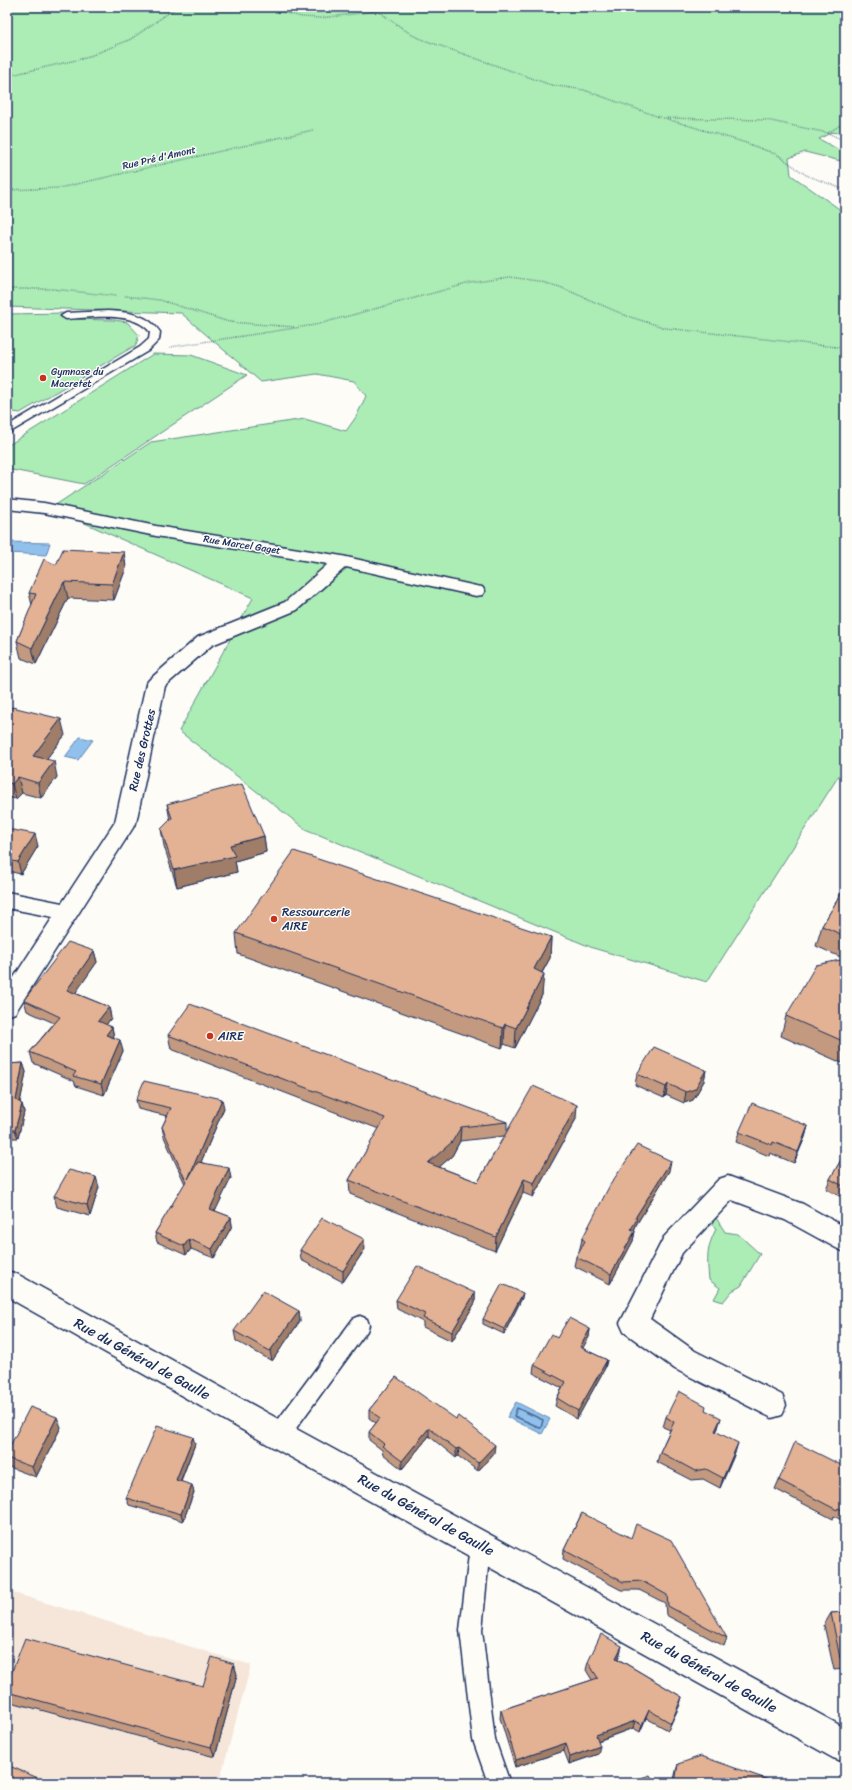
<svg xmlns="http://www.w3.org/2000/svg" width="852" height="1790" font-family="Sriracha,sans-serif">
	<style>
		.built { fill: #f5e6d9 }
		.green { fill: #acecb5; stroke: #648e8a }
		.water { fill: #90c0eb; stroke: #6186b3 }
		.lines { fill: none; stroke-linecap: round; stroke-linejoin: round }
		.shore { stroke: #4a6996; stroke-width: 1.5 }
		.service-casing { stroke: #1b2f5e; stroke-width: 3 }
		.minor-casing { stroke: #1b2f5e; stroke-width: 3 }
		.secondary-casing { stroke: #1b2f5e; stroke-width: 3 }
		.path { stroke: #1b2f5e; stroke-width: 1.5; stroke-dasharray: 0.5 1.5; stroke-linecap: butt }
		.service { fill: #fdfcf7; fill-rule: evenodd }
		.minor { fill: #fdfcf7; fill-rule: evenodd }
		.secondary { fill: #fdfcf7; fill-rule: evenodd }
		.wall { fill: #c3997f; stroke: #1b2f5e; fill-rule: evenodd }
		.shaded-wall { fill: #9f7d68; stroke: #1b2f5e }
		.building { fill: #e3b294; stroke: #1b2f5e }
		.poi-dot { fill: #c8321e; stroke: #fdfcf7; stroke-width: 1.5 }
		.labels { text-anchor: middle; dominant-baseline: central; stroke-width: 3; stroke-linejoin: round; paint-order: stroke }
		.far-street-label { font-size: 10px; fill: #1b2f5e; stroke: #fdfcf7 }
		.far-poi-label { font-size: 10px; fill: #1b2f5e; stroke: #fdfcf7; text-anchor: start }
		.street-label { font-size: 12px; fill: #1b2f5e; stroke: #fdfcf7 }
		.poi-label { font-size: 12px; fill: #1b2f5e; stroke: #fdfcf7; text-anchor: start }
		.near-street-label { font-size: 14px; fill: #1b2f5e; stroke: #fdfcf7 }
	</style>
	<rect width="100%" height="100%" fill="#fdfcf7"/>
	<filter id="ink" filterUnits="userSpaceOnUse"><feTurbulence type="fractalNoise" baseFrequency=".025" numOctaves="2"/><feDisplacementMap in="SourceGraphic" scale="8" xChannelSelector="R" yChannelSelector="G"/><feConvolveMatrix kernelMatrix="1 2 1 2 8 2 1 2 1" color-interpolation-filters="sRGB"/></filter>
	<g filter="url(#ink)">
		<path class="built" d="M7 1591 251 1665 219 1783H7Z"/>
		<path class="green" d="M7 7H845V134L832 132 819 139 845 153V162L805 152 789 158 791 175 845 213V766L707 982 593 948 305 829 179 731 253 598 51 508 151 442 305 419 346 431 356 417 366 396 354 381 317 374 261 382 181 313 7 307Z
			M67 313 65 319 114 320 127 322 139 335 136 345 20 413 7 411V314Z
			M153 354 191 355 247 375 84 484 7 469V446Z
			M713 1213 725 1232 738 1234 760 1254 741 1286 732 1291 723 1302 714 1299 720 1288 709 1280C707 1258 706 1249 716 1229L710 1220Z"/>
		<path class="water" d="M7 542 50 543 46 555 7 553Z
			M80 737 93 740 78 760 65 757Z
			M516 1402 550 1419 542 1434 507 1417Z"/>
		<g class="lines">
			<path class="shore" d="M517 1408 543 1420 541 1428 514 1416Z"/>
			<defs>
				<path id="service" d="M108 311C128 312 148 314 160 332L159 340 148 351 7 434V426L140 347 149 339 150 332C133 310 90 318 66 319L61 316 66 313Z
					M360 1316 367 1319 369 1325 367 1331 286 1442 279 1444 272 1442 269 1435 272 1428 353 1319Z
					M480 1536 487 1539 490 1546 482 1630 495 1740 510 1783H488L473 1740 460 1630 470 1546 473 1539Z"/>
				<path id="minor" d="M7 499 44 503 156 526 342 556 476 586 482 587 485 591 482 595 476 596 346 567 297 610 212 645 165 686 136 823 15 1013 7 1016V988L53 917 7 908V892L62 903 115 822 146 684 149 680 198 637 285 602 328 564 156 536 44 513 7 509Z
					M728 1176 803 1204 845 1227V1252L836 1248 785 1220 732 1200 682 1253 650 1319 695 1351 782 1395 786 1405 782 1415 772 1418 675 1369 624 1332 620 1323 664 1237 719 1179Z"/>
				<path id="secondary" d="M7 1271 17 1274 289 1425 845 1728V1762L833 1758 269 1445 7 1297Z"/>
			</defs>
			<use href="#service" class="service-casing"/>
			<use href="#minor" class="minor-casing"/>
			<use href="#secondary" class="secondary-casing"/>
			<path class="path" d="M244 7 281 12 302 17 320 18 378 11 412 35 424 40 551 85 584 90 662 118 766 120 828 133 845 141
				M7 76 85 58 131 39 177 7
				M667 119 746 143 778 155 806 175 845 190
				M828 133 845 122
				M7 190 59 188 313 130
				M7 289H53L116 296
				M125 296 160 300 229 322 295 327
				M170 347 315 325 470 283 510 277 538 281 560 287 627 316 666 328 845 348"/>
			<use href="#service" class="service"/>
			<use href="#minor" class="minor"/>
			<use href="#secondary" class="secondary"/>
		</g>
		<path class="wall" d="M124 552 126 568 114 600 68 598 36 664 21 658 17 641 32 605 29 593 56 565Z
			M7 713 65 735 46 759 57 777 41 798 22 793 16 799 7 797Z
			M167 804 264 836 266 852 235 861 237 872 177 887 164 846 161 829 170 820Z
			M7 829 38 846 21 874 7 871Z
			M845 887V959L816 946 822 926Z
			M236 933 551 937 550 958 542 973V995L515 1048 504 1044 502 1048 238 954Z
			M94 951 97 962 75 993 109 1007 111 1018 106 1025 112 1027 114 1038 123 1051 104 1095 76 1086 74 1081 33 1063 30 1052 54 1023 27 1011 24 1000Z
			M845 959V1059L842 1063 781 1036 786 1016Z
			M168 1035 507 1122V1131L576 1119 533 1197 523 1193 495 1251 350 1194 349 1180 379 1129 171 1049ZM504 1136 478 1182 439 1167 452 1156 460 1141Z
			M23 1063 26 1072 20 1102 22 1104 24 1112 18 1138H7V1064Z
			M706 1070 704 1081 693 1100 684 1103 666 1095 664 1098 635 1085 637 1074Z
			M136 1100 224 1108 201 1162 231 1178 215 1211 231 1217 232 1226 214 1258 191 1249 186 1255 157 1242 155 1233 185 1184 164 1137 162 1127 167 1116 138 1109Z
			M808 1126 805 1137 794 1163 770 1153 769 1156 736 1142 739 1132Z
			M845 1153V1199L826 1189 830 1179Z
			M669 1171 636 1225 634 1231H635L633 1241 610 1284 574 1266 576 1257 580 1248 582 1239Z
			M99 1187 90 1216 57 1207 54 1196Z
			M365 1249 343 1282 301 1260 300 1250Z
			M475 1293V1303L452 1341 423 1327V1322L397 1309 396 1300Z
			M522 1298 504 1334 483 1324V1319Z
			M299 1311 300 1321 272 1361 236 1341 234 1331Z
			M590 1329 589 1337 582 1348 607 1360 605 1368 577 1419 555 1406 557 1398 562 1388 533 1373 534 1365 557 1338Z
			M845 1367V1387L842 1375Z
			M396 1377 494 1453 478 1471 458 1456 456 1458 429 1436 402 1469 383 1454 382 1450 369 1440V1432L376 1423 369 1418V1410Z
			M705 1410 718 1428 716 1432 735 1453 720 1488 703 1479 692 1480 657 1462 660 1452 670 1430 663 1427 666 1417Z
			M61 1427 36 1477 9 1467 7 1464V1452Z
			M195 1444 181 1481 194 1492 183 1521 129 1505 126 1498Z
			M845 1467V1522L834 1516 833 1519 775 1489 779 1480Z
			M582 1513 727 1638 724 1646 666 1615 665 1603 639 1590H621L563 1559 564 1550Z
			M845 1612V1669L834 1670 824 1625 831 1613Z
			M620 1654 618 1659 682 1697 668 1730 646 1718 640 1732 633 1728 598 1741V1754L569 1764 564 1751 515 1767 500 1718 501 1710 592 1680 586 1670 588 1662Z
			M234 1664 237 1675 215 1757 11 1702 7 1695V1684L203 1686Z
			M678 1764 769 1783H673L676 1771Z"/>
		<path class="shaded-wall" d="M124 552 126 568 114 600 112 584Z
			M64 582 68 598 36 664 32 648Z
			M61 719 65 735 37 771 33 756Z
			M54 761 57 777 41 798 38 783Z
			M18 777 22 793 16 799 12 784Z
			M35 834 38 846 21 874 18 862Z
			M264 836 266 852 235 861 237 872 177 887 174 870 230 845Z
			M7 935 9 941 7 944Z
			M551 937 550 958 532 990 534 969Z
			M94 951 97 962 70 1001 67 990Z
			M544 974 542 995 515 1048 516 1028Z
			M109 1007 111 1018 101 1032 98 1021Z
			M505 1024 504 1044 502 1048 503 1028Z
			M112 1027 114 1038 106 1035Z
			M120 1040 123 1051 104 1095 101 1084Z
			M23 1063 26 1072 19 1108 16 1100Z
			M706 1070 704 1081 693 1100 684 1103 686 1092Z
			M668 1084 666 1095 664 1098 666 1087Z
			M222 1099 224 1108 190 1188 188 1179Z
			M22 1104 24 1112 18 1138 15 1130Z
			M577 1105 576 1119 533 1197 534 1183Z
			M808 1126 805 1137 794 1163 798 1152Z
			M461 1127 460 1141 452 1156 428 1177V1163Z
			M671 1161 669 1171 636 1225 635 1228 629 1239 631 1229 635 1218Z
			M229 1168 231 1178 212 1218 210 1209Z
			M96 1177 99 1187 90 1216 87 1205Z
			M524 1179 523 1193 495 1251 496 1237Z
			M231 1217 232 1226 214 1258 212 1249Z
			M635 1231 633 1241 610 1284 611 1274Z
			M189 1239 191 1249 186 1255 184 1246Z
			M364 1239 365 1249 343 1282V1271Z
			M475 1293V1303L452 1341V1332Z
			M523 1293 522 1298 504 1334V1329Z
			M299 1311 300 1321 272 1361 270 1351Z
			M590 1329 589 1337 579 1355 580 1347Z
			M607 1360 605 1368 577 1419 578 1411Z
			M57 1417 61 1427 36 1477 32 1467Z
			M721 1418 718 1428 712 1441 715 1431Z
			M429 1428V1436L402 1469V1461Z
			M193 1437 195 1444 178 1487 176 1480Z
			M738 1443 735 1453 720 1488 723 1478Z
			M495 1445 494 1453 478 1471V1463Z
			M459 1448 458 1456 456 1458V1449Z
			M192 1485 194 1492 183 1521 181 1514Z
			M622 1646 620 1654 614 1666 616 1658Z
			M234 1664 237 1675 215 1757 211 1747Z
			M682 1697 680 1705 668 1730 671 1723Z
			M649 1710 646 1718 640 1732 642 1725Z
			M635 1721 633 1728 594 1742 596 1735Z
			M566 1743 564 1751 515 1767 516 1760Z
			M600 1746 598 1754 569 1764 570 1757Z"/>
		<path class="building" d="M63 549 124 552 112 584 64 582 32 648 17 641 36 594 29 593 44 559 56 565Z
			M12 707 61 719 33 756 54 761 38 783 18 777 12 784 7 782V713Z
			M242 784 264 836 230 845 235 856 174 870 161 829 172 818 167 804Z
			M7 829 35 834 18 862 7 860Z
			M294 851 551 937 534 969 544 974 516 1028 505 1024 503 1028 236 933Z
			M845 887V936L822 926Z
			M68 942 94 951 67 990 109 1007 98 1021 112 1027 106 1035 120 1040 101 1084 73 1076 76 1072 30 1052 60 1017 24 1000Z
			M845 959V1042L786 1016 816 965Z
			M190 1004 507 1122 461 1127 452 1142 428 1163 478 1182 533 1086 577 1105 534 1183 524 1179 496 1237 349 1180 385 1118 168 1035Z
			M654 1047 706 1070 695 1089 686 1092 668 1084 666 1087 637 1074Z
			M23 1063 16 1100 22 1104 15 1130H7V1064Z
			M144 1081 222 1099 188 1179 198 1162 229 1168 210 1209 231 1217 212 1249 189 1239 184 1246 155 1233 186 1181 162 1127 171 1108 136 1100Z
			M752 1103 808 1126 798 1152 773 1142 772 1145 739 1132Z
			M637 1145 671 1161 635 1218 637 1219 631 1229 635 1231 611 1274 576 1257 585 1241 582 1239 610 1185Z
			M845 1153V1187L830 1179Z
			M69 1170 96 1177 87 1205 54 1196Z
			M322 1218 364 1239 343 1271 300 1250Z
			M417 1266 475 1293 452 1332 423 1318 425 1314 396 1300Z
			M502 1284 523 1293 504 1329 483 1319Z
			M263 1291 299 1311 270 1351 234 1331Z
			M569 1318 590 1329 580 1347 607 1360 578 1411 557 1398 566 1382 534 1365 551 1334 557 1338Z
			M396 1377 456 1419 458 1416 495 1445 478 1463 459 1448 456 1449 429 1428 402 1461 382 1446 384 1444 369 1432 380 1418 369 1410Z
			M679 1391 706 1406 705 1410 721 1418 715 1431 738 1443 723 1478 706 1469 695 1471 660 1452 674 1422 666 1417Z
			M30 1407 57 1417 32 1467 7 1458V1452Z
			M157 1426 193 1437 176 1480 192 1485 181 1514 126 1498Z
			M795 1442 845 1467V1511L838 1508 837 1510 779 1480Z
			M582 1513 631 1538 636 1524 671 1540 727 1638 668 1606 667 1595 642 1581 623 1582 564 1550Z
			M845 1612V1658H840L831 1613Z
			M601 1634 622 1646 616 1658 682 1697 671 1723 649 1710 642 1725 635 1721 596 1735 600 1746 570 1757 566 1743 516 1760 501 1710 598 1678 588 1662Z
			M25 1638 203 1686 212 1657 234 1664 211 1747 7 1692V1684Z
			M701 1756 769 1780V1783H675L678 1764Z
			M7 1765 50 1783H7Z
			M650 1775 655 1783H633L632 1781Z"/>
	</g>
	<g class="poi-dot">
		<circle cx="43" cy="378" r="4"/>
		<circle cx="274" cy="919" r="4"/>
		<circle cx="210" cy="1036" r="4"/>
	</g>
	<g class="labels">
		<g class="far-street-label">
			<text transform="translate(159 158) rotate(-13)">Rue Pré d'Amont</text>
			<text transform="translate(242 545) rotate(9)">Rue Marcel Gaget</text>
		</g>
		<g class="far-poi-label">
			<text x="51" y="372">Gymnase du<tspan x="51" dy="12">Macretet</tspan></text>
		</g>
		<g class="street-label">
			<text transform="translate(142 750) rotate(-77)">Rue des Grottes</text>
		</g>
		<g class="poi-label">
			<text x="282" y="912">Ressourcerie<tspan x="282" dy="14">AIRE</tspan></text>
			<text x="218" y="1036">AIRE</text>
		</g>
		<g class="near-street-label">
			<text transform="translate(142 1359) rotate(29)">Rue du Général de Gaulle</text>
			<text transform="translate(426 1515) rotate(29)">Rue du Général de Gaulle</text>
			<text transform="translate(709 1672) rotate(29)">Rue du Général de Gaulle</text>
		</g>
	</g>
	<rect width="852" height="1790" fill="none" stroke="#fdfcf7" stroke-width="24"/>
	<rect x="12" y="12" width="828" height="1766" fill="none" stroke="#1b2f5e" stroke-width="1.5" filter="url(#ink)"/>
</svg>
